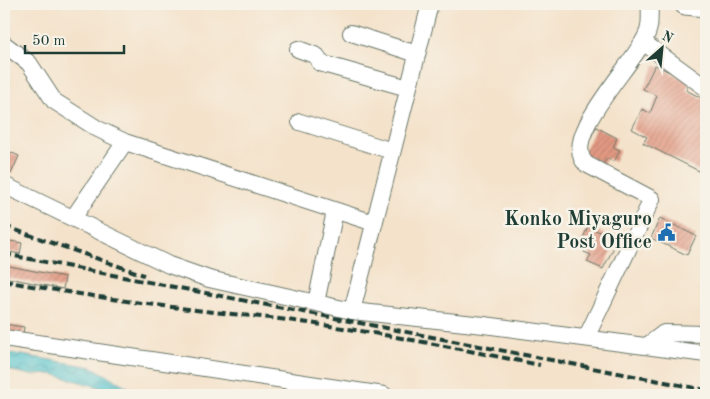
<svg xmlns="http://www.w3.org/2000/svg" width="710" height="399" font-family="'Old Standard TT',serif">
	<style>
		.water { fill: url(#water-waves); stroke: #3b8081 }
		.building { fill: url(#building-hatch) }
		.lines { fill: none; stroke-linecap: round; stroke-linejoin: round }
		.minor-casing { stroke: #6a7768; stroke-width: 18 }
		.major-casing { stroke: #6a7768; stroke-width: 23 }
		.minor { stroke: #fff; stroke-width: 16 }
		.major { stroke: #fff; stroke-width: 21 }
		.rail { stroke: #1f3d34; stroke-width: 4; stroke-dasharray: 8 4; stroke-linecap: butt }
		.labels { text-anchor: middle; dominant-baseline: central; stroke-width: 5; stroke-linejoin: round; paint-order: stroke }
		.poi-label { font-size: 20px; font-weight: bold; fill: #1f3d34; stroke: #f7f3e8; text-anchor: end }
	</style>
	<defs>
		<pattern id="water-waves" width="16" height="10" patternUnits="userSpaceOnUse" patternTransform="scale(1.25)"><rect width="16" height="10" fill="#57c4ce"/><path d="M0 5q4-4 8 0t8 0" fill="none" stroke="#47a0a8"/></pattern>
		<pattern id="building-hatch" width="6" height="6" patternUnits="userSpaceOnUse" patternTransform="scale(1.25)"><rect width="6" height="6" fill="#e49a83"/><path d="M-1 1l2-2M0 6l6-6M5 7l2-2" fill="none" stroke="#b87f6c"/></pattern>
	</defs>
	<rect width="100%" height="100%" fill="#f7f3e8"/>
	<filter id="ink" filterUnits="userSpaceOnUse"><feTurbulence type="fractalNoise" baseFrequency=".02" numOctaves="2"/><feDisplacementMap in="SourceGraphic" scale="10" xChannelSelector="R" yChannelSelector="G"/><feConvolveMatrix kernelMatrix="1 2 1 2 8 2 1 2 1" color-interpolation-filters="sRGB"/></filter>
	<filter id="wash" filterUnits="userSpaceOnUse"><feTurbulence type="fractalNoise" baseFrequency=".0096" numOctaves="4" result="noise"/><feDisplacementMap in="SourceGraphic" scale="20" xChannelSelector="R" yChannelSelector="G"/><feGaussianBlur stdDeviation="1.12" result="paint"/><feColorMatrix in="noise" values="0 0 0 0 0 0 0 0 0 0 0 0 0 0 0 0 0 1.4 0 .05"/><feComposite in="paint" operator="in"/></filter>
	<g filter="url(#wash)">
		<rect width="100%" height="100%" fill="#f4e2ca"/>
		<path class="water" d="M4 352 92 367 142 395H118L109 390 52 374 31 375 4 369Z"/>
		<g id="blocks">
			<path class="building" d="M655 65 690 82 686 90 705 100 706 124 702 136 706 138V165L703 164 699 171 643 143 647 137 632 129 642 109 650 113 657 96 643 89Z
				M596 127 617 138 613 147 620 150 614 162 607 158 603 164 583 153Z
				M8 151 19 156 11 174 4 171V160Z
				M660 218 696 236 687 255 651 238Z
				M588 226 617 241 603 269 587 262 591 255 584 252 587 246 582 241Z
				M4 240 22 243 20 254 4 251Z
				M4 265 65 277 63 289 4 277Z
				M4 324 24 327 23 335 4 332Z"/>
		</g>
	</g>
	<g filter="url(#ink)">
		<use href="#blocks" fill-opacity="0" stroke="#6a7768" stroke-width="1"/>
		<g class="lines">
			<defs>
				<path id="minor" d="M351 33 417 54
					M643 42 706 88
					M4 44 29 63 54 101 98 129 125 142 73 218
					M298 49 317 56 320 63 408 88
					M300 122 392 151
					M125 142 374 223
					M4 185 169 265 209 279 352 311 484 325 706 354
					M316 303 335 211
					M352 311 430 4
					M4 338 384 395
					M586 338 652 199 586 164C558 136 639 61 648 31 651 22 649 12 650 4
					M648 345 664 333 706 334"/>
				<path id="major" d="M685 4 706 6"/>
			</defs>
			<use href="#minor" class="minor-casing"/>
			<use href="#major" class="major-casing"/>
			<use href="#minor" class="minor"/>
			<use href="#major" class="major"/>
			<path class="rail" d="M4 226 144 275
				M4 254 706 390
				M4 281C86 296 169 308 252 316 348 326 445 346 540 365"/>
		</g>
	</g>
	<defs>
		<symbol id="civic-bare" viewBox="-9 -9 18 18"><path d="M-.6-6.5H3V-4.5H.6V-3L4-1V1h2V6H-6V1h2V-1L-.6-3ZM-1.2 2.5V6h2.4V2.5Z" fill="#1f6fb2" stroke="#f7f3e8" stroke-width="2.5" paint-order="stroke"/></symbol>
	</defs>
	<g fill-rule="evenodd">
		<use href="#civic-bare" x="654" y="220" width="25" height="25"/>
	</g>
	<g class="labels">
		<g class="poi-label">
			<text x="652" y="220">Konko Miyaguro<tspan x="652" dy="23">Post Office</tspan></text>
		</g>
	</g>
	<rect width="710" height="399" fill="none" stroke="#f7f3e8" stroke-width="20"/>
	<g transform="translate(662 48) rotate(27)" stroke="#f7f3e8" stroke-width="4" paint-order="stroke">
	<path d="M0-4L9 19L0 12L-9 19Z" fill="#1f3d34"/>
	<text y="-8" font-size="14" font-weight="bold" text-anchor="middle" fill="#1f3d34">N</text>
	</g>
	<path d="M25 45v8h99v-8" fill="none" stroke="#1f3d34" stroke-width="2.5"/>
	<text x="32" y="45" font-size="15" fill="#1f3d34" stroke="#f7f3e8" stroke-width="4" paint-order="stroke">50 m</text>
</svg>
